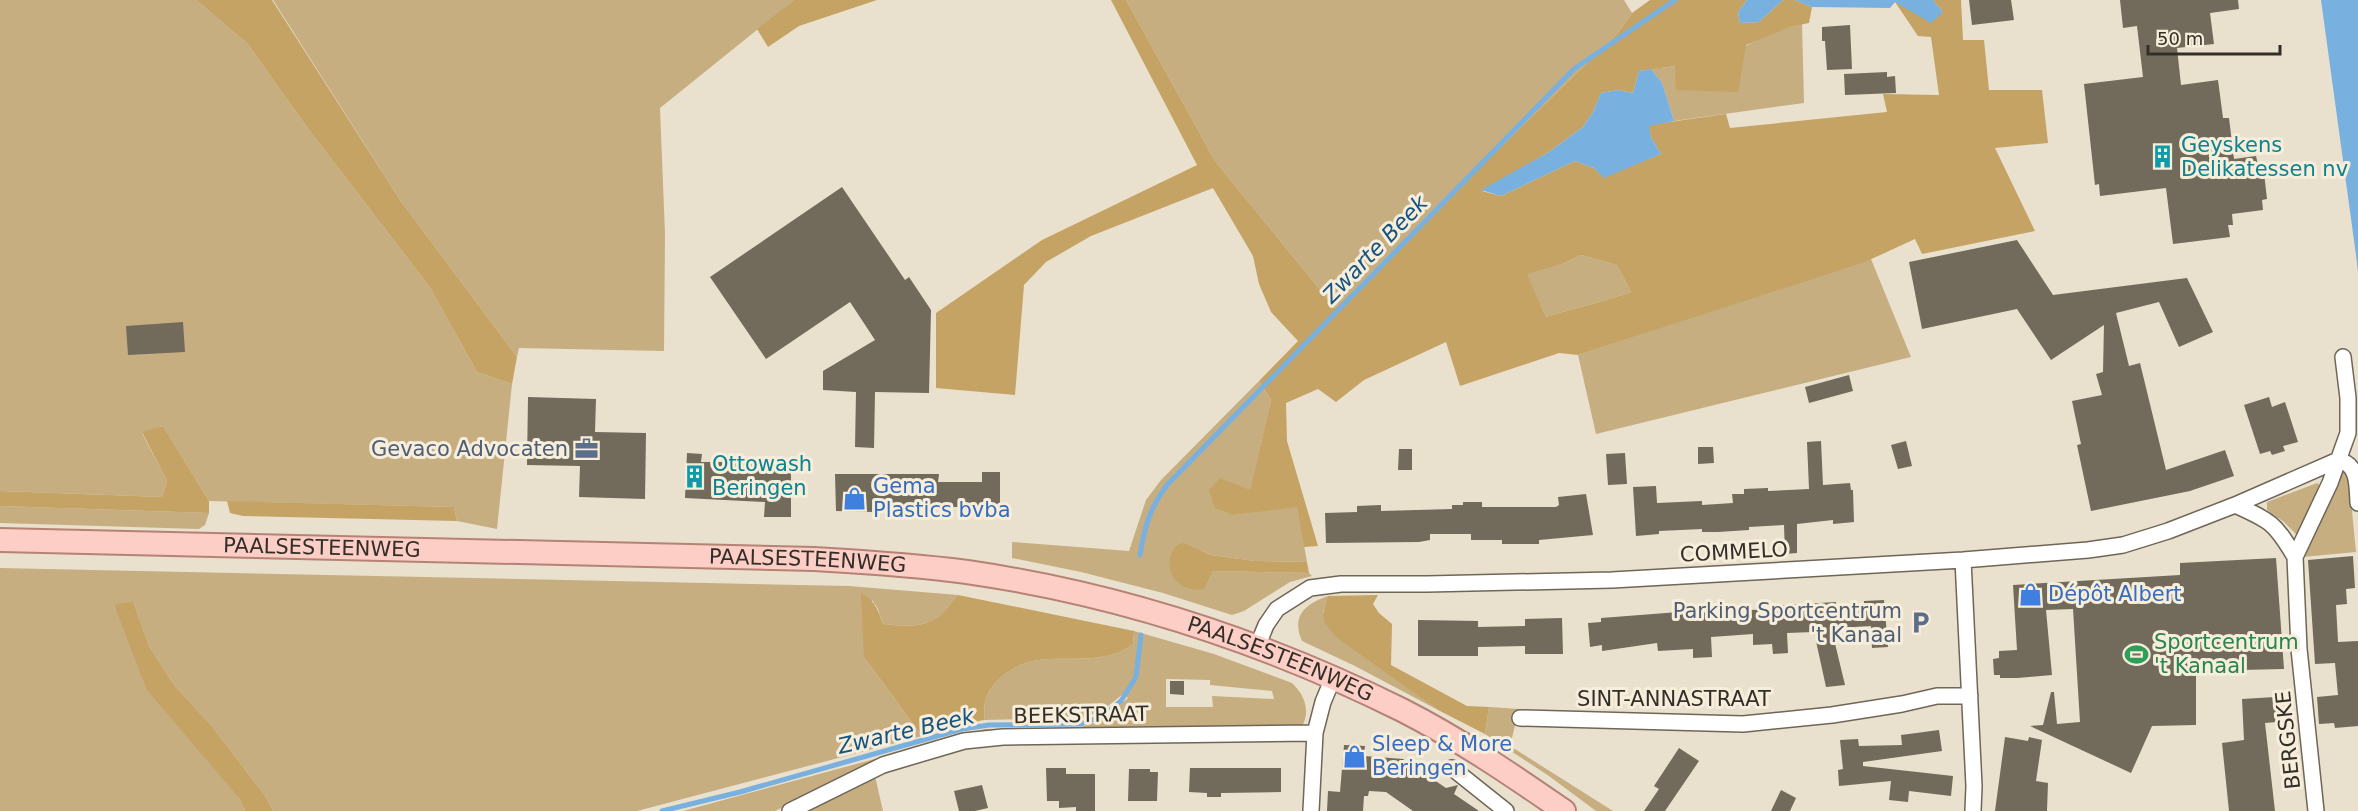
<svg xmlns="http://www.w3.org/2000/svg" width="2358" height="811" font-family="'DejaVu Sans',sans-serif">
	<style>
		.green { fill: #c6ae80; fill-rule: evenodd }
		.forest { fill: #c4a364; fill-rule: evenodd }
		.water { fill: #78b0df }
		.lines { fill: none; stroke-linecap: round; stroke-linejoin: round }
		.stream { stroke: #78b0df; stroke-width: 5 }
		.building { fill: #726a5a }
		.minor-casing { stroke: #6f6656; stroke-width: 18 }
		.primary-casing { stroke: #b58275; stroke-width: 26 }
		.minor { stroke: #fff; stroke-width: 15 }
		.primary { stroke: #fdcec5; stroke-width: 22 }
		.labels { text-anchor: middle; dominant-baseline: central; stroke-width: 6; stroke-linejoin: round; paint-order: stroke }
		.culture-label { font-size: 21px; fill: #0d838f; stroke: #f7eddb; text-anchor: start }
		.service-label { font-size: 21px; fill: #4e5e75; stroke: #f7eddb; text-anchor: end }
		.shop-label { font-size: 21px; fill: #366cbe; stroke: #f7eddb; text-anchor: start }
		.street-label { font-size: 21px; fill: #322f28; stroke: #f7eddb }
		.leisure-label { font-size: 21px; fill: #27864d; stroke: #f7eddb; text-anchor: start }
		.water-label { font-size: 22px; font-style: italic; fill: #155380; stroke: #f7eddb }
	</style>
	<rect width="100%" height="100%" fill="#eae0ce"/>
	<path class="green" d="M0 0H196L247 43 306 126 429 286 477 372 512 384 497 529 457 521 454 507 209 501 163 426 142 433 167 481 162 497 0 491Z
		M273 0H794L660 108 665 234 664 351 519 348 517 357 400 200Z
		M1126 0H1624L1632 13 1617 34 1335 308 1215 161Z
		M1802 24 1804 103 1674 121 1662 83 1651 69 1676 66 1677 90C1716 65 1755 34 1802 24Z
		M1581 255 1617 265 1631 292C1603 302 1574 308 1546 317L1526 273 1565 263Z
		M1871 259 1911 357 1596 434 1578 355Z
		M1259 381 1271 400 1250 491 1234 515 1297 506 1307 562 1255 561 1211 555 1183 542 1176 545 1170 559 1171 573 1205 589 1213 571 1309 573 1312 576 1290 582 1244 611 1232 615 1163 593 1081 572 1012 558V542L1129 551 1146 500 1161 480Z
		M2344 469 2348 470 2356 552 2303 557 2304 550Z
		M2317 483 2321 486 2298 536 2284 522 2267 510V502Z
		M0 506 209 513 205 525 199 529 0 523Z
		M0 568 849 586 958 595C952 601 946 611 939 616 922 629 903 626 883 624L878 609 872 600 864 657 922 736 637 811H273L266 797 211 725 174 685 149 646 133 601 114 606 239 798 245 811H0Z
		M1328 596 1323 612 1392 676 1438 710 1355 666 1302 641C1291 616 1305 604 1328 596Z
		M1134 631 1214 654 1292 683C1304 694 1311 711 1302 726L989 733 801 798 775 811H683L985 729 1078 728 1104 719 1128 698 1123 694 1103 710 1072 722 1029 719 984 720C985 715 984 707 985 702 990 680 1016 663 1038 660 1068 656 1107 665 1133 644ZM1166 679 1210 680V685L1272 691 1274 699 1212 696 1213 707H1166Z
		M1489 707 1519 709 1510 746 1613 811H1596L1549 776 1485 734Z
		M875 776 883 811H806Z"/>
	<path class="forest" d="M196 0H272L400 200 517 357 512 384 477 372 429 286 306 126 247 43Z
		M794 0H877L799 26 768 47 757 29Z
		M1111 0H1126L1215 161 1335 308 1617 34 1632 13 1650 0H1747L1738 12 1740 23 1759 22 1783 0H1795L1812 7 1809 23 1790 27 1746 45 1738 92 1676 90 1675 66 1639 71 1633 93 1618 90 1601 93 1593 112 1583 127 1549 152 1482 191 1501 196 1575 161 1594 168 1604 177 1661 154 1651 137 1648 125 1726 114 1730 128 1887 112 1883 94 1939 95 1931 37 1918 36 1895 2 1943 12 1933 0H1961L1963 40H1984L1989 90H2042L2048 143 1995 148 2035 231 1922 254 1915 239 1865 262 1578 355 1559 353 1460 386 1446 342 1364 380 1336 402 1318 389 1286 403 1287 441 1318 546 1304 547 1297 507 1234 515 1215 508 1209 490 1220 478 1250 490 1271 400 1259 381 1298 341 1271 312 1259 284 1253 256 1213 188 1091 236 1046 262 1024 285 1015 395 936 388V313L1042 240 1197 165ZM1581 255 1617 265 1631 292C1603 302 1574 308 1546 317L1527 274 1565 263Z
		M163 426 209 501V513L0 506V491L162 497 167 481 142 432Z
		M227 501 454 507 457 521 243 516 230 513Z
		M1183 542 1211 555 1255 561 1307 562 1309 573 1213 571 1205 589C1187 593 1166 581 1170 559 1170 555 1174 549 1176 545Z
		M861 593C875 601 878 609 883 624 903 626 922 629 939 616 946 611 952 601 958 595L1134 631 1133 644C1107 665 1068 656 1038 660 1016 663 990 680 985 702 984 707 985 715 984 720L950 727 922 736 864 657Z
		M1378 595 1373 604 1379 613 1392 624 1391 665 1467 706 1489 707 1485 734 1438 710 1336 637C1321 620 1321 617 1328 596Z
		M133 601 149 646 174 685 211 725 266 797 273 811H245L239 798 147 690 114 605Z"/>
	<path class="water" d="M1747 0H1783L1759 22 1740 23 1738 12Z
		M1795 0H1933L1943 12 1931 23 1895 2 1890 8 1812 7Z
		M2321 0H2358V272L2356 255Z
		M1651 69 1662 83 1674 121 1649 126 1651 137 1661 154 1604 178 1594 168 1575 161 1501 196 1481 190 1549 152 1583 127 1593 112 1601 93 1618 90 1633 93 1639 71Z"/>
	<g class="lines">
		<path class="stream" d="M1140 555C1145 525 1149 510 1167 485L1574 69 1675 0
			M662 811 740 792 962 729 989 725 1081 724 1103 716 1121 701 1136 677 1141 635"/>
	</g>
	<path class="building" d="M1969 0H2011L2014 20 1972 25Z
		M2120 0H2238L2239 9 2210 13 2214 44 2177 48 2181 85 2218 80 2223 118H2229L2234 159 2256 156 2258 165 2263 164 2267 199 2262 200 2263 210 2232 214 2233 225H2228L2230 237 2173 244 2166 188 2100 196 2099 184 2095 185 2084 84 2143 77 2137 26 2123 28Z
		M1850 25 1852 69 1827 70 1825 41H1822V27Z
		M1887 72V77L1895 76 1896 93 1845 95 1844 74Z
		M842 187 905 280 909 277 931 310 929 393 875 392 874 448 855 447 856 392 823 390V371L875 340 850 302 766 359 710 277Z
		M2017 240 2053 295 2187 278 2213 332 2179 347 2159 302 2116 313 2129 366 2140 363 2166 470 2225 450 2234 476 2190 491 2091 511 2077 445 2081 444 2072 401 2102 395 2096 374 2103 372 2104 325 2051 360 2017 309 1922 329 1909 262Z
		M183 322 185 352 128 355 126 326Z
		M1849 375 1853 391 1809 403 1805 387Z
		M528 397 596 399 595 432 646 433 645 499 579 497 580 466 527 465Z
		M2269 397 2272 407 2285 402 2298 442 2283 446 2285 451 2272 455 2270 451 2260 454 2244 405Z
		M1821 441 1823 485 1850 483 1851 490H1853L1854 522 1833 524V520L1797 524V553L1785 554 1784 525 1749 527V530L1718 532H1702V529L1659 531V534L1636 536 1633 487 1656 486 1657 503 1702 501V505L1733 503 1732 494H1744V489L1768 488V491L1809 489 1807 442Z
		M1906 441 1912 466 1898 469 1891 445Z
		M1698 447H1713L1714 463 1698 464Z
		M1399 449H1412V470H1398Z
		M687 453 702 454 701 462H765V459H791V517H764L765 502 685 498Z
		M1625 453 1627 484 1608 485 1606 454Z
		M982 472H1000V507H873V512L836 511 835 474H939L938 482H982Z
		M1586 494 1593 535 1539 540V544H1502V540H1471V534H1430V540L1419 542 1326 543 1325 513 1357 512V506L1381 505V511L1452 509V505H1463V502H1482V507H1556L1559 505 1558 497Z
		M2353 556 2355 588 2346 589 2347 604 2336 605 2338 642 2358 641V726L2335 728 2334 723 2319 724 2317 697 2338 695 2335 663 2315 664 2308 560Z
		M2276 558 2284 669 2196 671V725L2152 726 2131 773 2030 726 2043 725 2051 692H2054L2057 724 2080 722 2073 609 2046 610 2052 675 2018 678H2000V675H1994L1993 659 1999 658V651L2017 650 2013 585 2180 575V563Z
		M1884 600 1888 647 1872 648 1871 626 1837 628 1838 631H1832L1845 685 1826 687 1814 632 1787 633 1788 653 1773 654 1772 644 1753 645V634L1711 637 1712 657 1693 658V649L1658 651 1657 643 1602 651V645L1590 647 1588 623 1601 622V618L1679 612 1680 614 1710 612V621L1752 618 1751 610 1770 609V606L1836 602V608L1864 606V601Z
		M1562 618 1563 654H1525V646L1478 647V656H1418V620L1478 621V627L1525 626V619Z
		M1170 681H1184V695L1170 694Z
		M2275 697 2277 722 2265 723 2275 811H2229L2222 743 2244 740 2242 699Z
		M1939 730 1942 751 1863 762V766L1953 776 1951 796 1909 791 1908 802 1889 800 1891 781 1839 786 1838 770 1843 769 1840 740 1858 739 1859 746 1902 745 1901 735Z
		M2005 737 2028 741 2029 737 2042 740 2036 781 2048 783 2047 811H1995Z
		M1344 745 1365 746 1364 756 1403 759 1446 788 1458 785 1454 794 1479 811H1413L1386 792 1369 791 1368 796H1364L1363 811H1327L1328 791 1340 792Z
		M1679 748 1699 761 1665 811H1644L1659 789 1654 786Z
		M1046 768H1066V774H1095V811H1076V807L1059 808V801H1047Z
		M1190 768H1281V792L1221 793V797H1207V793L1189 792Z
		M1129 769H1150V772H1158L1157 801H1128Z
		M982 785 988 808 975 811H959L954 791Z
		M1781 790 1796 798 1790 811H1771Z"/>
	<g class="lines">
		<defs>
			<path id="minor" d="M2235 505 2338 460C2358 464 2357 483 2358 503
				M1963 560 1974 786 1973 811
				M1257 647 1266 625 1277 609 1310 588 1341 584H1427L1612 580 1963 560 2088 550 2123 545 2168 531 2235 505C2271 521 2275 523 2295 557
				M1520 718 1743 724 1832 715 1902 704 1937 696H1970
				M1452 768 1506 811
				M790 811 883 765 964 741 1003 737 1315 733
				M1311 811 1315 733 1323 702 1333 678
				M2316 811 2299 649 2295 557 2330 483 2348 433V398L2343 357"/>
			<g id="primary">
				<path id="s1" d="M0 540 814 559C865 562 916 565 967 572 1119 594 1265 642 1402 710 1459 739 1512 775 1564 811"/>
			</g>
		</defs>
		<use href="#minor" class="minor-casing"/>
		<use href="#primary" class="primary-casing"/>
		<use href="#minor" class="minor"/>
		<use href="#primary" class="primary"/>
	</g>
	<defs>
		<symbol id="building-bare" viewBox="-9 -9 18 18"><path d="M-4-6H4V6H1V3H-1V6H-4ZM-2.5-4.3h1.7v1.8h-1.7ZM.8-4.3h1.7v1.8H.8ZM-2.5-1h1.7V.8h-1.7ZM.8-1h1.7V.8H.8Z" fill="#0f9aa8" stroke="#f7eddb" stroke-width="2.5" paint-order="stroke"/></symbol>
		<symbol id="office-bare" viewBox="-9 -9 18 18"><path d="M-6-3h4V-5.5h4V-3h4V5H-6ZM-1-4.5V-3h2v-1.5ZM-6 0V1H6V0Z" fill="#5c6f8a" stroke="#f7eddb" stroke-width="2.5" paint-order="stroke"/></symbol>
		<symbol id="shop-bare" viewBox="-9 -9 18 18"><path d="M-5-2.5h2.3a2.7 3.5 0 0 1 5.4 0H5L5.5 6h-11ZM-1.5-2.5h3a1.5 2.3 0 0 0-3 0Z" fill="#3f7fe0" stroke="#f7eddb" stroke-width="2.5" paint-order="stroke"/></symbol>
		<symbol id="parking-bare" viewBox="-9 -9 18 18"><path d="M-3.5-5.5H1a3.5 3.5 0 0 1 0 7H-1V5.5H-3.5ZM-1-3.4V-.6H.8a1.4 1.4 0 0 0 0-2.8Z" fill="#5c6f8a" stroke="#f7eddb" stroke-width="2.5" paint-order="stroke"/></symbol>
		<symbol id="stadium-bare" viewBox="-9 -9 18 18"><path d="M0-5a6.5 5 0 1 0 0 10a6.5 5 0 1 0 0-10ZM-3.5-1.8h7v3.6h-7Z" fill="#2e9e5b" stroke="#f7eddb" stroke-width="2.5" paint-order="stroke"/></symbol>
	</defs>
	<g fill-rule="evenodd">
		<use href="#building-bare" x="2146" y="140" width="33" height="33"/>
		<use href="#office-bare" x="570" y="432" width="33" height="33"/>
		<use href="#building-bare" x="678" y="460" width="33" height="33"/>
		<use href="#shop-bare" x="838" y="482" width="33" height="33"/>
		<use href="#shop-bare" x="2014" y="578" width="33" height="33"/>
		<use href="#parking-bare" x="1904" y="606" width="33" height="33"/>
		<use href="#stadium-bare" x="2120" y="638" width="33" height="33"/>
		<use href="#shop-bare" x="1338" y="740" width="33" height="33"/>
	</g>
	<g class="labels">
		<g class="culture-label">
			<text x="2181" y="145">Geyskens<tspan x="2181" dy="24">Delikatessen nv</tspan></text>
			<text x="712" y="464">Ottowash<tspan x="712" dy="24">Beringen</tspan></text>
		</g>
		<g class="service-label">
			<text x="568" y="449">Gevaco Advocaten</text>
			<text x="1902" y="611">Parking Sportcentrum<tspan x="1902" dy="24">'t Kanaal</tspan></text>
		</g>
		<g class="shop-label">
			<text x="873" y="486">Gema<tspan x="873" dy="24">Plastics bvba</tspan></text>
			<text x="2048" y="594">Dépôt Albert</text>
			<text x="1372" y="744">Sleep &amp; More<tspan x="1372" dy="24">Beringen</tspan></text>
		</g>
		<g class="street-label">
			<text stroke="none"><textPath href="#s1" startOffset="322">PAALSESTEENWEG</textPath></text>
			<text transform="translate(1734 552) rotate(-3)">COMMELO</text>
			<text stroke="none"><textPath href="#s1" startOffset="808">PAALSESTEENWEG</textPath></text>
			<text stroke="none"><textPath href="#s1" startOffset="1294">PAALSESTEENWEG</textPath></text>
			<text x="1674" y="699">SINT-ANNASTRAAT</text>
			<text transform="translate(1081 715) rotate(-1)">BEEKSTRAAT</text>
			<text transform="translate(2288 740) rotate(-96)">BERGSKE</text>
		</g>
		<g class="leisure-label">
			<text x="2154" y="642">Sportcentrum<tspan x="2154" dy="24">'t Kanaal</tspan></text>
		</g>
		<g class="water-label">
			<text transform="translate(1375 249) rotate(-46)">Zwarte Beek</text>
			<text transform="translate(906 731) rotate(-13)">Zwarte Beek</text>
		</g>
	</g>
	<path d="M2148 45v9h132v-9" fill="none" stroke="#322f28" stroke-width="3"/>
	<text x="2157" y="45" font-size="18" fill="#322f28" stroke="#f7eddb" stroke-width="4.5" paint-order="stroke">50 m</text>
</svg>
